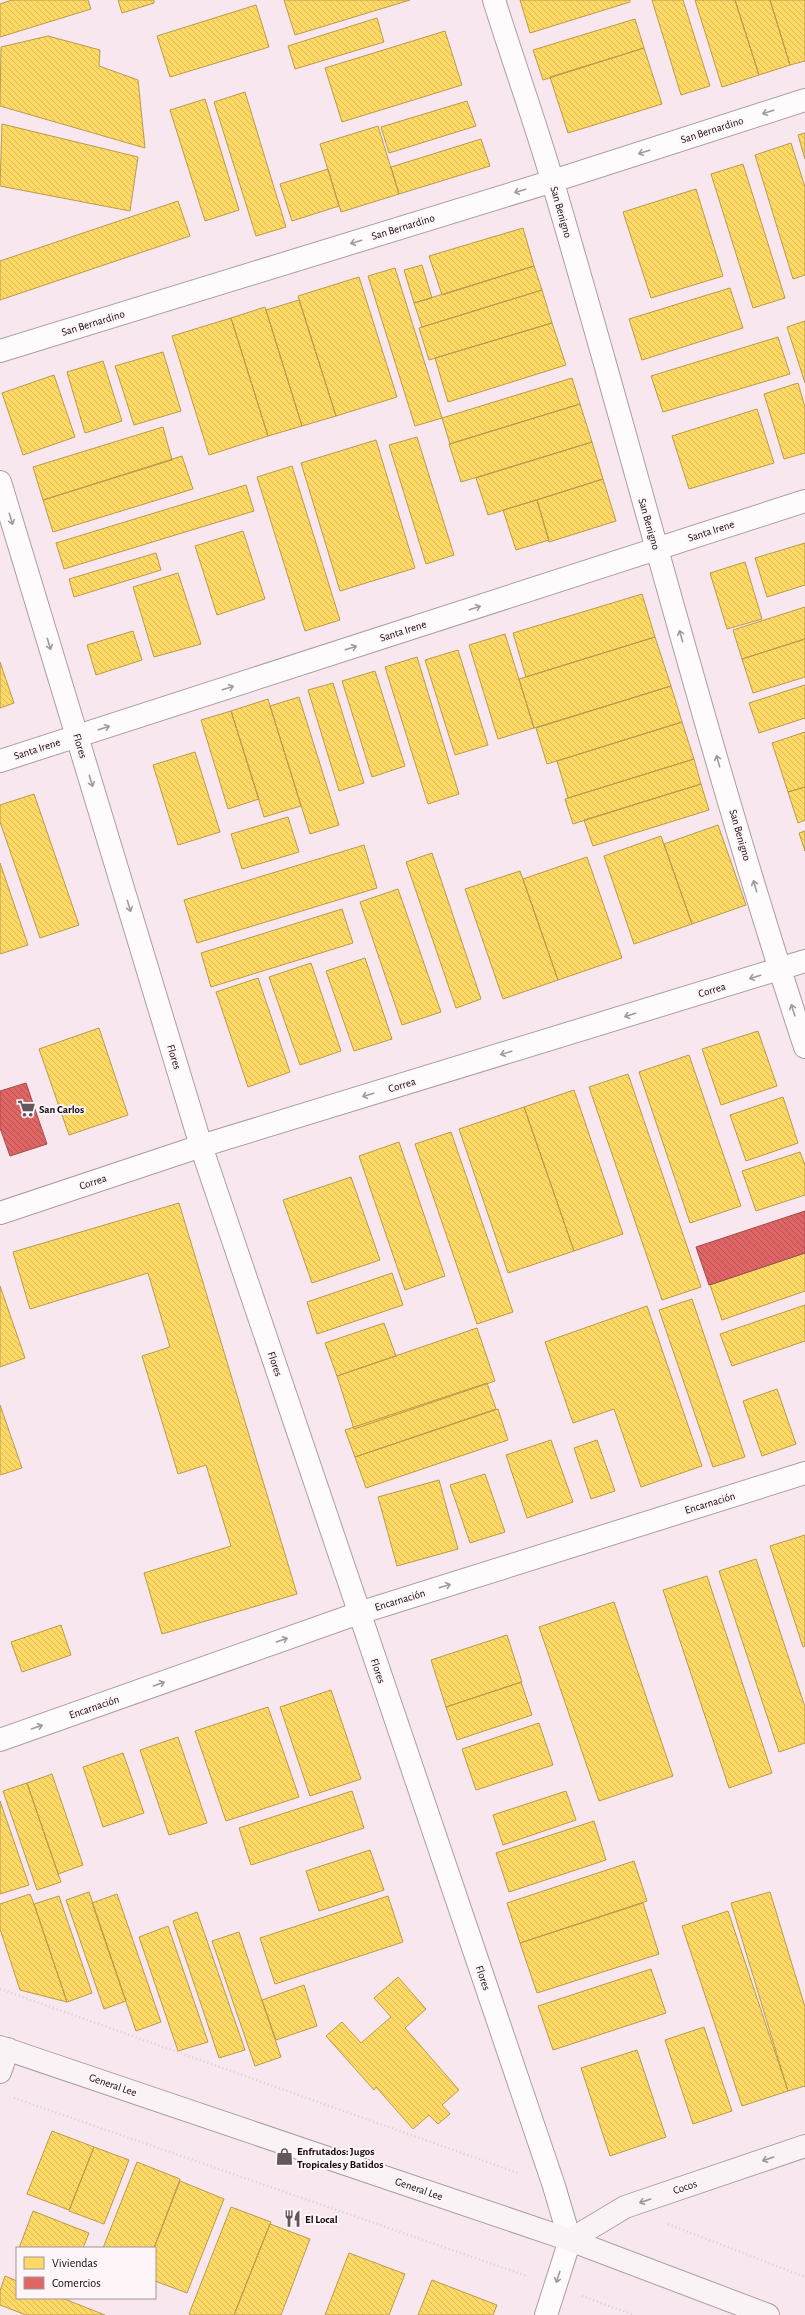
<svg xmlns="http://www.w3.org/2000/svg" width="805" height="2315" font-family="'Alegreya Sans',sans-serif">
	<style>
		.homes { fill: url(#homes-back-hatch); stroke: #b99b4c }
		.shops { fill: url(#shops-back-hatch); stroke: #a34a4c }
		.lines { fill: none; stroke-linecap: round; stroke-linejoin: round }
		.street-casing { stroke: #ab9ea3; stroke-width: 24 }
		.secondary-casing { stroke: #ab9ea3; stroke-width: 24 }
		.path { stroke: #d4d0d2; stroke-width: 2.5; stroke-dasharray: 1 3; stroke-linecap: butt }
		.street { stroke: #fefbfc; stroke-width: 22 }
		.secondary { stroke: #f9f3f6; stroke-width: 22 }
		.oneway { stroke: #a19a9d }
		.oneway2 { stroke: #9e9599 }
		.labels { text-anchor: middle; dominant-baseline: central; stroke-width: 4; stroke-linejoin: round; paint-order: stroke }
		.street-label { font-size: 11px; fill: #15090e; stroke: #fdf5f8 }
		.poi-label { font-size: 11px; font-weight: bold; fill: #15090e; stroke: #fdf5f8; text-anchor: start }
	</style>
	<defs>
		<pattern id="homes-back-hatch" width="6" height="6" patternUnits="userSpaceOnUse"><rect width="6" height="6" fill="#ffd966"/><path d="M-1 5l2 2M0 0l6 6M5-1l2 2" fill="none" stroke="#dab957"/></pattern>
		<pattern id="shops-back-hatch" width="6" height="6" patternUnits="userSpaceOnUse"><rect width="6" height="6" fill="#e06666"/><path d="M-1 5l2 2M0 0l6 6M5-1l2 2" fill="none" stroke="#b45252"/></pattern>
	</defs>
	<rect width="100%" height="100%" fill="#f8e7ee"/>
	<path class="homes" d="M12 0H88L91 9 0 37V4Z
		M118 0H154V3L122 13Z
		M284 0H410L295 35Z
		M520 0H630V2L530 33Z
		M652 0H683L710 86 681 95Z
		M695 0H735L759 75 722 87Z
		M735 0H770L790 65 759 75Z
		M770 0H805V61L790 65Z
		M256 5 269 47 170 77 157 36Z
		M377 18 384 42 295 69 288 46Z
		M635 19 644 48 543 80 533 50Z
		M445 31 462 85 342 122 325 68Z
		M48 36 100 50 99 66 138 80 145 148 0 106 1 47Z
		M644 48 662 104 568 133 550 77Z
		M245 92 286 227 256 236 214 102Z
		M205 99 239 210 205 221 170 110Z
		M467 101 476 126 389 153 381 127Z
		M2 124 138 157 130 211 0 186Z
		M378 126 399 194 341 212 320 144Z
		M805 133V159L798 135Z
		M481 139 490 166 399 194 391 167Z
		M791 143 805 187V275L793 279 755 155Z
		M743 164 785 298 753 308 711 174Z
		M328 169 339 206 292 221 280 184Z
		M696 189 723 276 651 298 623 212Z
		M178 201 190 236 0 300V261Z
		M523 228 534 266 442 295 429 256Z
		M422 265 432 298 414 303 404 270Z
		M534 266 542 290 422 327 414 303Z
		M395 268 442 418 415 426 368 276Z
		M359 277 397 397 336 416 298 296Z
		M730 288 743 328 642 360 629 319Z
		M542 290 552 323 429 360 419 328Z
		M299 300 336 416 302 426 266 310Z
		M265 307 302 426 268 436 231 318Z
		M231 318 268 436 209 455 172 336Z
		M805 321V383L787 327Z
		M552 323 566 365 448 402 435 358Z
		M778 337 790 374 663 412 651 376Z
		M163 352 181 411 134 425 115 366Z
		M103 361 122 421 85 433 67 372Z
		M54 375 75 437 23 455 2 393Z
		M572 378 580 404 450 444 442 418Z
		M798 383 805 407V453L784 459 764 394Z
		M580 404 592 442 461 482 449 444Z
		M757 409 774 463 689 489 672 436Z
		M163 427 172 460 43 500 33 467Z
		M417 437 454 555 426 564 389 445Z
		M376 440 415 568 340 591 301 463Z
		M592 442 603 479 488 515 476 478Z
		M182 456 193 489 53 532 43 500Z
		M292 466 340 620 305 631 257 477Z
		M603 479 616 521 549 542 537 500Z
		M246 485 254 511 64 569 56 543Z
		M537 500 549 540 516 550 503 510Z
		M243 531 265 599 217 615 195 546Z
		M805 543V585L767 597 755 558Z
		M156 553 161 570 74 597 69 579Z
		M745 562 762 619 727 629 710 573Z
		M178 573 201 644 154 657 133 587Z
		M642 594 655 637 526 677 513 633Z
		M805 607V639L742 659 733 630Z
		M133 631 142 660 96 675 87 645Z
		M505 634 534 728 498 739 469 645Z
		M655 637 671 686 534 728 519 679Z
		M805 639V677L753 693 742 659Z
		M458 650 488 745 455 755 425 660Z
		M417 657 459 794 428 804 385 667Z
		M0 662 14 703 0 708Z
		M375 671 405 766 372 777 342 681Z
		M333 683 364 783 339 791 308 690Z
		M805 685V718L759 733 749 703Z
		M671 686 682 722 547 764 536 728Z
		M299 697 339 825 310 834 270 706Z
		M268 699 301 806 264 817 231 711Z
		M231 711 259 799 228 809 201 720Z
		M682 722 694 759 568 798 557 761Z
		M805 732V787L788 792 772 743Z
		M195 752 220 832 178 845 153 765Z
		M694 759 701 784 573 824 565 799Z
		M701 784 709 810 593 846 584 820Z
		M805 787V820L798 823 788 792Z
		M34 794 79 925 40 938 0 822V805Z
		M288 817 299 852 242 869 231 834Z
		M718 825 746 905 692 924 664 844Z
		M805 831V851L799 833Z
		M661 836 692 924 634 944 604 856Z
		M364 845 377 888 197 943 184 900Z
		M432 853 481 999 456 1008 406 862Z
		M587 857 622 958 558 980 523 879Z
		M0 863 28 945 0 954Z
		M520 871 558 980 503 999 465 889Z
		M398 889 441 1012 402 1025 360 902Z
		M342 909 353 943 211 987 201 953Z
		M365 958 392 1039 354 1051 326 971Z
		M311 963 341 1051 300 1065 269 977Z
		M258 978 290 1072 248 1087 216 992Z
		M99 1028 128 1115 69 1135 39 1049Z
		M758 1031 777 1086 721 1105 702 1049Z
		M689 1055 741 1206 690 1223 639 1072Z
		M628 1074 701 1287 662 1300 589 1087Z
		M574 1090 623 1234 574 1251 524 1107Z
		M783 1097 798 1143 746 1161 730 1115Z
		M524 1107 574 1251 508 1273 459 1129Z
		M451 1132 513 1312 477 1324 415 1144Z
		M399 1142 445 1276 405 1290 359 1156Z
		M800 1152 805 1165V1195L756 1211 742 1171Z
		M351 1177 380 1260 312 1283 283 1200Z
		M179 1203 297 1594 162 1634 144 1573 231 1546 206 1465 178 1474 142 1356 170 1347 148 1273 30 1309 13 1252Z
		M805 1253V1291L722 1320 710 1285Z
		M392 1273 403 1305 317 1334 307 1302Z
		M0 1286 25 1358 0 1367Z
		M692 1299 745 1457 713 1467 659 1310Z
		M805 1305V1341L732 1366 720 1334Z
		M647 1306 702 1466 641 1487 614 1409 573 1423 545 1342Z
		M384 1323 396 1356 337 1376 325 1343Z
		M477 1328 495 1381 354 1429 337 1376Z
		M487 1383 496 1409 355 1457 345 1430Z
		M777 1389 796 1444 762 1456 743 1401Z
		M0 1405 22 1468 0 1475Z
		M498 1409 508 1440 366 1488 355 1457Z
		M551 1440 573 1502 527 1518 506 1455Z
		M597 1440 615 1491 591 1499 574 1448Z
		M485 1474 505 1532 470 1543 450 1485Z
		M439 1480 458 1549 397 1566 378 1497Z
		M805 1535V1646L803 1647 770 1546Z
		M756 1559 805 1707V1743L779 1752 719 1571Z
		M707 1576 772 1773 729 1788 663 1590Z
		M614 1602 673 1776 599 1801 539 1627Z
		M61 1625 71 1655 22 1672 11 1642Z
		M507 1635 522 1682 446 1707 431 1660Z
		M521 1682 532 1715 457 1740 446 1707Z
		M331 1690 361 1779 310 1796 280 1707Z
		M268 1707 299 1797 226 1821 195 1731Z
		M539 1723 553 1765 476 1790 462 1749Z
		M178 1737 207 1823 169 1835 140 1750Z
		M123 1753 144 1813 103 1827 83 1767Z
		M52 1774 83 1865 58 1874 27 1783Z
		M27 1783 61 1882 37 1890 3 1791Z
		M352 1791 364 1828 251 1865 239 1828Z
		M566 1791 576 1820 503 1845 493 1815Z
		M0 1801 29 1885 0 1894Z
		M594 1821 606 1860 509 1892 496 1853Z
		M370 1850 384 1890 319 1911 306 1871Z
		M634 1861 647 1901 520 1943 507 1903Z
		M89 1892 126 2001 104 2009 66 1900Z
		M770 1892 805 2007V2086L788 2091 731 1903Z
		M30 1894 34 1904 67 2002 20 1990 0 1929V1904Z
		M117 1894 161 2022 136 2031 92 1903Z
		M59 1896 92 1993 67 2002 34 1904Z
		M388 1896 403 1942 275 1984 260 1938Z
		M643 1903 659 1954 537 1993 520 1943Z
		M728 1911 788 2091 742 2106 682 1926Z
		M197 1912 245 2050 219 2058 173 1921Z
		M168 1926 208 2042 178 2051 139 1937Z
		M239 1932 281 2057 255 2066 212 1941Z
		M651 1969 666 2013 553 2050 538 2006Z
		M398 1977 426 2009 405 2028 459 2090 442 2105 450 2114 438 2124 429 2115 413 2129 376 2087 374 2090 326 2036 342 2022 361 2043 391 2017 374 1998Z
		M304 1985 317 2026 276 2040 262 2000Z
		M704 2027 732 2111 693 2124 665 2040Z
		M637 2050 666 2137 610 2156 581 2068Z
		M52 2131 94 2147 69 2210 27 2194Z
		M94 2147 129 2160 104 2224 69 2211Z
		M137 2162 180 2179 154 2248H103Z
		M180 2181 224 2199 187 2293 155 2281 154 2248Z
		M231 2207 271 2222 270 2224 234 2315H192L189 2314Z
		M33 2211 89 2233 83 2248H19Z
		M270 2224 310 2239 281 2315H234Z
		M349 2253 405 2274 389 2315H325Z
		M5 2276 17 2281V2298H62L105 2315H26L0 2305V2291Z
		M432 2280 497 2305 493 2315H418Z"/>
	<path class="shops" d="M26 1083 47 1144 10 1156 0 1128V1091Z
		M805 1211V1253L709 1285 696 1247Z"/>
	<g class="lines">
		<defs>
			<path id="street" d="M494 0C513 61 535 121 553 183 638 470 711 762 805 1047
				M0 351 553 181 805 100
				M0 482 201 1146 554 2186 570 2240 546 2315
				M0 761 805 501
				M0 1213 201 1146 805 961
				M0 1740 359 1613 805 1473"/>
			<path id="secondary" d="M0 2047 570 2240 768 2315
				M0 2072 8 2049
				M570 2240 625 2207 805 2146"/>
		</defs>
		<use href="#street" class="street-casing"/>
		<use href="#secondary" class="secondary-casing"/>
		<path class="path" d="M0 1989 518 2173
			M14 2098 527 2276
			M668 2224 805 2277
			M582 2296 634 2315"/>
		<use href="#street" class="street"/>
		<use href="#secondary" class="secondary"/>
	</g>
	<defs><path id="oneway-shaft" d="M-6 0H5M1.5-3L5.5 0L1.5 3" fill="none" stroke-width="1.6" stroke-linecap="round" stroke-linejoin="round"/></defs>
	<g class="oneway">
		<use href="#oneway-shaft" transform="translate(768 112) rotate(162)"/>
		<use href="#oneway-shaft" transform="translate(644 152) rotate(162)"/>
		<use href="#oneway-shaft" transform="translate(520 191) rotate(163)"/>
		<use href="#oneway-shaft" transform="translate(356 242) rotate(163)"/>
		<use href="#oneway-shaft" transform="translate(11 519) rotate(73)"/>
		<use href="#oneway-shaft" transform="translate(475 608) rotate(-18)"/>
		<use href="#oneway-shaft" transform="translate(681 636) rotate(-106)"/>
		<use href="#oneway-shaft" transform="translate(49 644) rotate(73)"/>
		<use href="#oneway-shaft" transform="translate(351 648) rotate(-18)"/>
		<use href="#oneway-shaft" transform="translate(228 688) rotate(-18)"/>
		<use href="#oneway-shaft" transform="translate(104 728) rotate(-18)"/>
		<use href="#oneway-shaft" transform="translate(718 761) rotate(-106)"/>
		<use href="#oneway-shaft" transform="translate(91 781) rotate(73)"/>
		<use href="#oneway-shaft" transform="translate(755 886) rotate(-106)"/>
		<use href="#oneway-shaft" transform="translate(129 906) rotate(73)"/>
		<use href="#oneway-shaft" transform="translate(755 977) rotate(163)"/>
		<use href="#oneway-shaft" transform="translate(793 1010) rotate(-108)"/>
		<use href="#oneway-shaft" transform="translate(630 1015) rotate(163)"/>
		<use href="#oneway-shaft" transform="translate(506 1053) rotate(163)"/>
		<use href="#oneway-shaft" transform="translate(368 1095) rotate(163)"/>
		<use href="#oneway-shaft" transform="translate(445 1586) rotate(-17)"/>
		<use href="#oneway-shaft" transform="translate(282 1640) rotate(-19)"/>
		<use href="#oneway-shaft" transform="translate(159 1684) rotate(-19)"/>
		<use href="#oneway-shaft" transform="translate(37 1727) rotate(-19)"/>
		<use href="#oneway-shaft" transform="translate(558 2277) rotate(108)"/>
	</g>
	<g class="oneway2">
		<use href="#oneway-shaft" transform="translate(768 2159) rotate(161)"/>
		<use href="#oneway-shaft" transform="translate(645 2201) rotate(161)"/>
	</g>
	<defs>
		<symbol id="supermarket-bare" viewBox="-9 -9 18 18"><path d="M-6-5.5h2.5l.6 2H6L4.5 2H-2.5L-4.4-4H-6ZM-1.5 3.2a1.3 1.3 0 1 0 .1 0ZM3 3.2a1.3 1.3 0 1 0 .1 0Z" fill="#64575c" stroke="#fdf5f8" stroke-width="2.5" paint-order="stroke"/></symbol>
		<symbol id="shop-bare" viewBox="-9 -9 18 18"><path d="M-5-2.5h2.3a2.7 3.5 0 0 1 5.4 0H5L5.5 6h-11ZM-1.5-2.5h3a1.5 2.3 0 0 0-3 0Z" fill="#64575c" stroke="#fdf5f8" stroke-width="2.5" paint-order="stroke"/></symbol>
		<symbol id="restaurant-bare" viewBox="-9 -9 18 18"><path d="M-5-6h1v4h1v-4h1v4h1v-4h1v5L-1.5 .5V6h-2V.5L-5-1ZM5-6V6H3V1.5H1.5Q1.5-4 5-6Z" fill="#64575c" stroke="#fdf5f8" stroke-width="2.5" paint-order="stroke"/></symbol>
	</defs>
	<g fill-rule="evenodd">
		<use href="#supermarket-bare" x="14" y="1096" width="25" height="25"/>
		<use href="#shop-bare" x="272" y="2144" width="25" height="25"/>
		<use href="#restaurant-bare" x="280" y="2206" width="25" height="25"/>
	</g>
	<g class="labels">
		<g class="street-label">
			<text transform="translate(712 130) rotate(-18)">San Bernardino</text>
			<text transform="translate(561 212) rotate(74)">San Benigno</text>
			<text transform="translate(403 227) rotate(-17)">San Bernardino</text>
			<text transform="translate(93 323) rotate(-17)">San Bernardino</text>
			<text transform="translate(649 524) rotate(74)">San Benigno</text>
			<text transform="translate(711 531) rotate(-18)">Santa Irene</text>
			<text transform="translate(403 631) rotate(-18)">Santa Irene</text>
			<text transform="translate(80 746) rotate(73)">Flores</text>
			<text transform="translate(37 749) rotate(-18)">Santa Irene</text>
			<text transform="translate(740 835) rotate(74)">San Benigno</text>
			<text transform="translate(712 990) rotate(-17)">Correa</text>
			<text transform="translate(174 1057) rotate(73)">Flores</text>
			<text transform="translate(402 1085) rotate(-17)">Correa</text>
			<text transform="translate(93 1182) rotate(-18)">Correa</text>
			<text transform="translate(275 1364) rotate(71)">Flores</text>
			<text transform="translate(710 1503) rotate(-17)">Encarnación</text>
			<text transform="translate(400 1600) rotate(-17)">Encarnación</text>
			<text transform="translate(378 1671) rotate(71)">Flores</text>
			<text transform="translate(94 1707) rotate(-19)">Encarnación</text>
			<text transform="translate(483 1978) rotate(71)">Flores</text>
			<text transform="translate(113 2085) rotate(19)">General Lee</text>
			<text transform="translate(685 2187) rotate(-19)">Cocos</text>
			<text transform="translate(419 2189) rotate(19)">General Lee</text>
		</g>
		<g class="poi-label">
			<text x="39" y="1109">San Carlos</text>
			<text x="297" y="2151">Enfrutados: Jugos<tspan x="297" dy="13">Tropicales y Batidos</tspan></text>
			<text x="305" y="2219">El Local</text>
		</g>
	</g>
	<rect x="16" y="2247" width="140" height="52" fill="#fdf5f8" stroke="#a0979a"/>
	<rect x="24" y="2257" width="20" height="12" fill="#ffd966" stroke="#a0979a"/>
	<text x="52" y="2267" font-size="12" fill="#15090e">Viviendas</text>
	<rect x="24" y="2277" width="20" height="12" fill="#e06666" stroke="#a0979a"/>
	<text x="52" y="2287" font-size="12" fill="#15090e">Comercios</text>
</svg>
